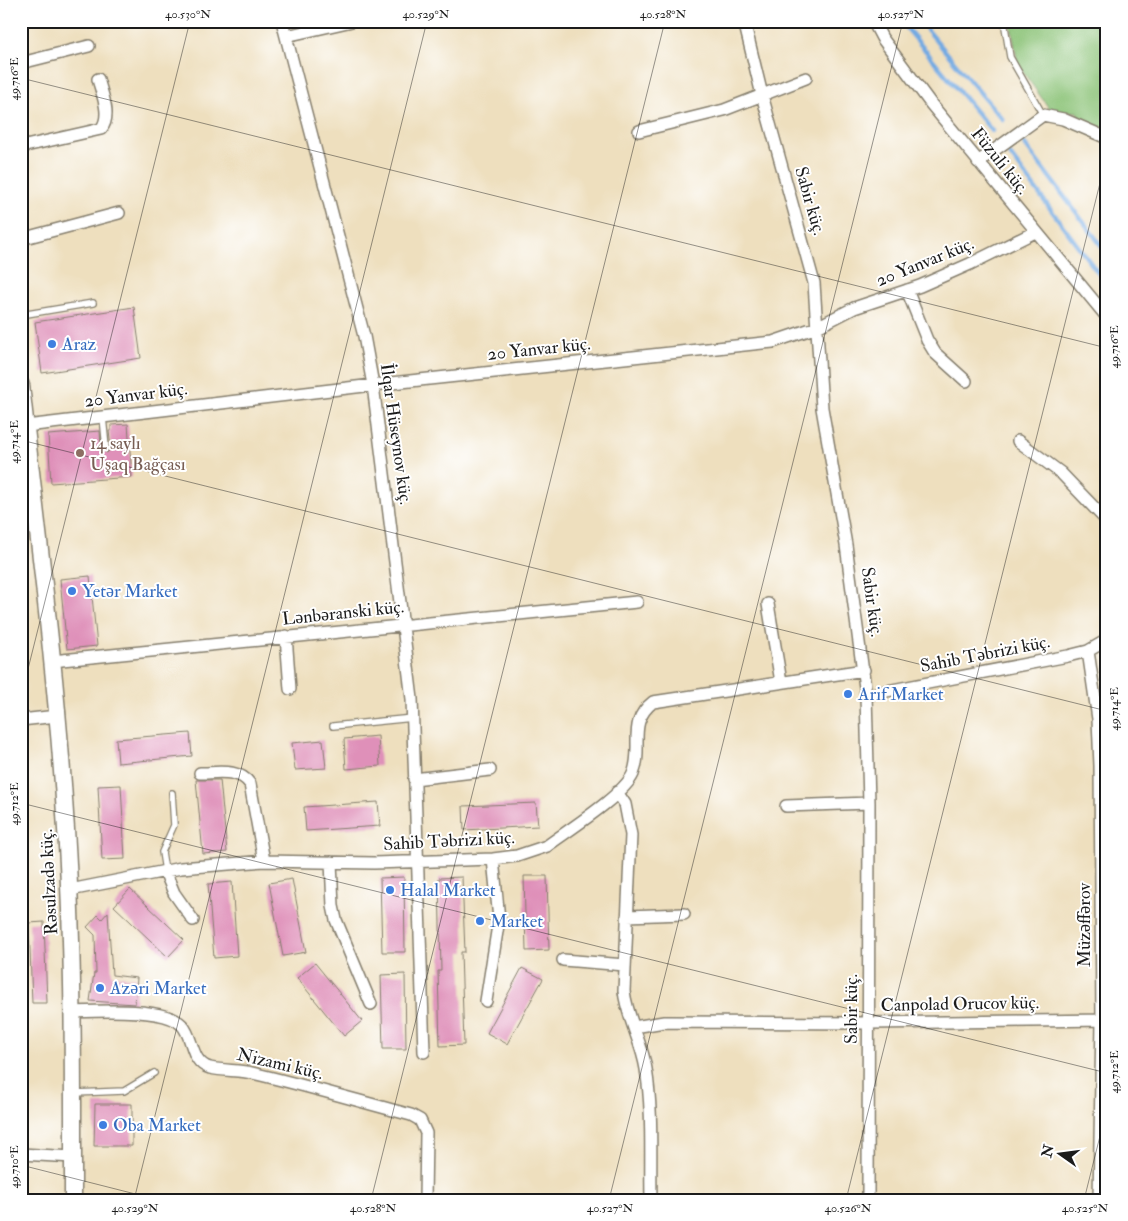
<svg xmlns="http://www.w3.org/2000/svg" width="1128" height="1221" font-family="'IM FELL Double Pica',serif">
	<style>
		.green { fill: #8bc377; stroke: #54704a }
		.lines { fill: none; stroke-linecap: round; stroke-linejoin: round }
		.stream { stroke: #73aae2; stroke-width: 4.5 }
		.building { fill: #df90b9 }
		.service-casing { stroke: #857e6d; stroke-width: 8 }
		.minor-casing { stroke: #857e6d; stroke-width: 14 }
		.secondary-casing { stroke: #857e6d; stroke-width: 19 }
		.service { stroke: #fff; stroke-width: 5.5 }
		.minor { stroke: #fff; stroke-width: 11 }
		.secondary { stroke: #fff; stroke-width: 16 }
		.ticks { fill: none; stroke: #1c1c1c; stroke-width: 1; stroke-opacity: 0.45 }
		.shop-dot { fill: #3f7fe0; stroke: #fff; stroke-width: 2 }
		.education-dot { fill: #8d6e63; stroke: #fff; stroke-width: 2 }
		.labels { text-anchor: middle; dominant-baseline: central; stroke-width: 4; stroke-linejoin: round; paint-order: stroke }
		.street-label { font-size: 18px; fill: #1c1c1c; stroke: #fff }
		.shop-label { font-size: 18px; fill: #366cbe; stroke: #fff; text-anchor: start }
		.education-label { font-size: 18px; fill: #785e54; stroke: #fff; text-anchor: start }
		.neatline { fill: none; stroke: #1c1c1c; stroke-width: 2 }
		.ticks-label { font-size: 12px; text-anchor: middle; fill: #1c1c1c }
	</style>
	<rect width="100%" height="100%" fill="#fff"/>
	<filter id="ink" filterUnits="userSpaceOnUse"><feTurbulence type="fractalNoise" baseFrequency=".02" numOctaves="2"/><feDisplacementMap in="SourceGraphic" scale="10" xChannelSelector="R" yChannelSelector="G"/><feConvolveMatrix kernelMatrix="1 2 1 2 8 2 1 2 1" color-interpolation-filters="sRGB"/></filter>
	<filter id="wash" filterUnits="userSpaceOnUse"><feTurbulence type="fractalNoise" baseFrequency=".0096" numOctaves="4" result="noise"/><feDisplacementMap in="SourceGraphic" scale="20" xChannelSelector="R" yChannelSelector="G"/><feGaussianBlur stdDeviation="1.12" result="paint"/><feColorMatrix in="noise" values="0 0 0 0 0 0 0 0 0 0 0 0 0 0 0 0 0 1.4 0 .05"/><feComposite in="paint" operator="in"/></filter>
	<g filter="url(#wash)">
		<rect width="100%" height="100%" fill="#eedfbe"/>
		<path class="green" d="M1010 21H1107V130L1081 123 1077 112 1051 111 1018 65Z"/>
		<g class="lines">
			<path class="stream" d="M901 21 992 131
				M920 21 1003 120
				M1022 141 1107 253
				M1008 152 1107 285"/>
		</g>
		<g id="blocks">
			<path class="building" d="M134 307 141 358 42 373 35 322Z
				M128 424 132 477 51 483 48 435 100 431 101 449 107 453 111 448 109 431H111V425Z
				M90 576 97 646 67 649 60 579Z
				M190 733 192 756 118 763 116 739Z
				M378 736 380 766 346 769 344 739Z
				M323 740 326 768 295 770 292 743Z
				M196 780H220L227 852 203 854Z
				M121 785 125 859 102 860 98 786Z
				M378 802 380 826 306 831 304 807Z
				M536 803 538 826 464 830 463 806Z
				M524 876H547L549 950 526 951Z
				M404 877 405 952H382L380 878Z
				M462 877 465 952H461L464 1045 440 1046 438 971H441L439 878Z
				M292 879 306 952 283 956 269 883Z
				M232 882 237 956 214 958 208 884Z
				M130 889 184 940 168 957 114 906Z
				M108 912 112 975 137 978 135 1004 90 1001 94 973H96L95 935 87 927 98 915 102 919Z
				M44 922 47 1003H32L29 923Z
				M315 963 362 1021 344 1036 297 978Z
				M522 968 543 979 507 1044 487 1033Z
				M405 974 406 1049H383L381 975Z
				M95 1104H132V1146H94Z"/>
		</g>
	</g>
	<g filter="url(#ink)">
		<use href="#blocks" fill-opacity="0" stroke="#857e6d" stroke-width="1"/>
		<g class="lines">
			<defs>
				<path id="service" d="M1004 21 1010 57 1043 115
					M21 315 93 303
					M103 417 106 448
					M333 726 413 718
					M165 871 162 852 174 825 172 793
					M75 1093 124 1091 154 1073"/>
				<path id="minor" d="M282 21 364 336 373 385 412 699 424 1052
					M744 21 762 95 814 283 822 408 846 545 866 695 869 803 868 1200
					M873 21 882 38 931 104 1107 317
					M286 36 352 21
					M21 63 89 46
					M639 131 724 110 806 78
					M21 147 101 129C112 116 102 94 98 79
					M978 162 1043 115 1063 119 1107 138
					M21 239 119 213
					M907 290 927 340 935 353 966 381
					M26 426 373 385 773 342 817 327 854 308 920 286 970 264 1035 232
					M1018 441 1061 473 1107 521
					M768 604 781 682
					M286 636 290 689
					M1088 651 1098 719 1100 766 1102 1020 1099 1200
					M52 661 637 602
					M866 695 1068 656 1088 651 1107 640
					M21 720 57 716
					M200 773C217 773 239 768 250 784L264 861
					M414 779 490 770
					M617 792 625 804 631 835 624 991C627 1018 642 1042 646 1069 653 1112 650 1156 651 1200
					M786 806 869 803
					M331 862 333 906 336 920 371 1004
					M165 871 174 893 193 920
					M70 890 181 868 264 861 374 863 493 859 517 856 547 846C567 831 624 795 633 774 644 747 626 723 653 702L864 670
					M627 916 684 914
					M563 960 625 965
					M486 1001 499 919 493 859
					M74 1012C98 1011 165 1007 182 1025 194 1038 190 1062 210 1068 224 1071 239 1070 252 1073 305 1085 358 1101 411 1115L420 1120 426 1133 425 1200
					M634 1027 664 1022 869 1023 1107 1020
					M21 1154 73 1157"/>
				<path id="secondary" d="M21 385C37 528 56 670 65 814 74 943 73 1071 73 1200"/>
			</defs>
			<use href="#service" class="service-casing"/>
			<use href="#minor" class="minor-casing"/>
			<use href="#secondary" class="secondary-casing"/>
			<use href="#service" class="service"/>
			<use href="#minor" class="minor"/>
			<use href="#secondary" class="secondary"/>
		</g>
	</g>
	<path class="ticks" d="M21 78 1107 348M21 440 1107 711M21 697 190 21M21 803 1107 1073M21 1165 159 1200M134 1200 427 21M371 1200 665 21M609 1200 903 21M846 1200 1107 155M1084 1200 1107 1108"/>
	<g class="shop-dot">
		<circle cx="52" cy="344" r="5"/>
		<circle cx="72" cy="591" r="5"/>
		<circle cx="848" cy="694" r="5"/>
		<circle cx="390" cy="890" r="5"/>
		<circle cx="480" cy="921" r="5"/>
		<circle cx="100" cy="988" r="5"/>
		<circle cx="103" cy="1125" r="5"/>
	</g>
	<circle class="education-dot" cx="80" cy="453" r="5"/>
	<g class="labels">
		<g class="street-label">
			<text transform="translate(1000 161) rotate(51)">Füzuli küç.</text>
			<text transform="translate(810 201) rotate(74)">Sabir küç.</text>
			<text transform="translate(925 262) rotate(-22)">20 Yanvar küç.</text>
			<text transform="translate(539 349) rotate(-6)">20 Yanvar küç.</text>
			<text transform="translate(136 395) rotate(-7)">20 Yanvar küç.</text>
			<text transform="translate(396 434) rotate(82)">İlqar Hüseynov küç.</text>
			<text transform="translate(872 602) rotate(82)">Sabir küç.</text>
			<text transform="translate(343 613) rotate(-6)">Lənbəranski küç.</text>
			<text transform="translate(985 654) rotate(-11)">Sahib Təbrizi küç.</text>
			<text transform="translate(449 841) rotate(-3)">Sahib Təbrizi küç.</text>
			<text transform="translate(49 882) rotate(-93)">Rəsulzadə küç.</text>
			<text transform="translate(1084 925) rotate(-90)">Müzəffərov</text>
			<text transform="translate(960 1004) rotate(-1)">Canpolad Orucov küç.</text>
			<text transform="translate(851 1009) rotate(-90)">Sabir küç.</text>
			<text transform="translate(280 1064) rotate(13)">Nizami küç.</text>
		</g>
		<g class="shop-label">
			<text x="62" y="344">Araz</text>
			<text x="82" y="591">Yetər Market</text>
			<text x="858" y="694">Arif Market</text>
			<text x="400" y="890">Halal Market</text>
			<text x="490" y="921">Market</text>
			<text x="110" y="988">Azəri Market</text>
			<text x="113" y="1125">Oba Market</text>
		</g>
		<g class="education-label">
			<text x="90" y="443">14 saylı<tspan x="90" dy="21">Uşaq Bağçası</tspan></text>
		</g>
	</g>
	<rect width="1128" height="1221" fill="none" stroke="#fff" stroke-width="55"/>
	<g transform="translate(1060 1154) rotate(284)" stroke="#ffffff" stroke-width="4" paint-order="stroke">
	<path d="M0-4L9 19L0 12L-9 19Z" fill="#1c1c1c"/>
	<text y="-8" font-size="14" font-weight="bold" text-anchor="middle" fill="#1c1c1c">N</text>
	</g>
	<rect x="28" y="28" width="1072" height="1166" class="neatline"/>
	<g class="ticks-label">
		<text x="188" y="18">40.530°N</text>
		<text x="426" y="18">40.529°N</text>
		<text x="663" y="18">40.528°N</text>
		<text x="901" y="18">40.527°N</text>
		<text transform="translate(14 79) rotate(-90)" y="4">49.716°E</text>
		<text transform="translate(1114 347) rotate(-90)" y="4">49.716°E</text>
		<text transform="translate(14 442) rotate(-90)" y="4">49.714°E</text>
		<text transform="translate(1114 709) rotate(-90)" y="4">49.714°E</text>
		<text transform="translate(14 804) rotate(-90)" y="4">49.712°E</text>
		<text transform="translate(1114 1072) rotate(-90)" y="4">49.712°E</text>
		<text transform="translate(14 1167) rotate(-90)" y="4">49.710°E</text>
		<text x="135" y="1212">40.529°N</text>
		<text x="373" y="1212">40.528°N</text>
		<text x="610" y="1212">40.527°N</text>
		<text x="848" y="1212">40.526°N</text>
		<text x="1085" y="1212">40.525°N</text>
	</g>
</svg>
